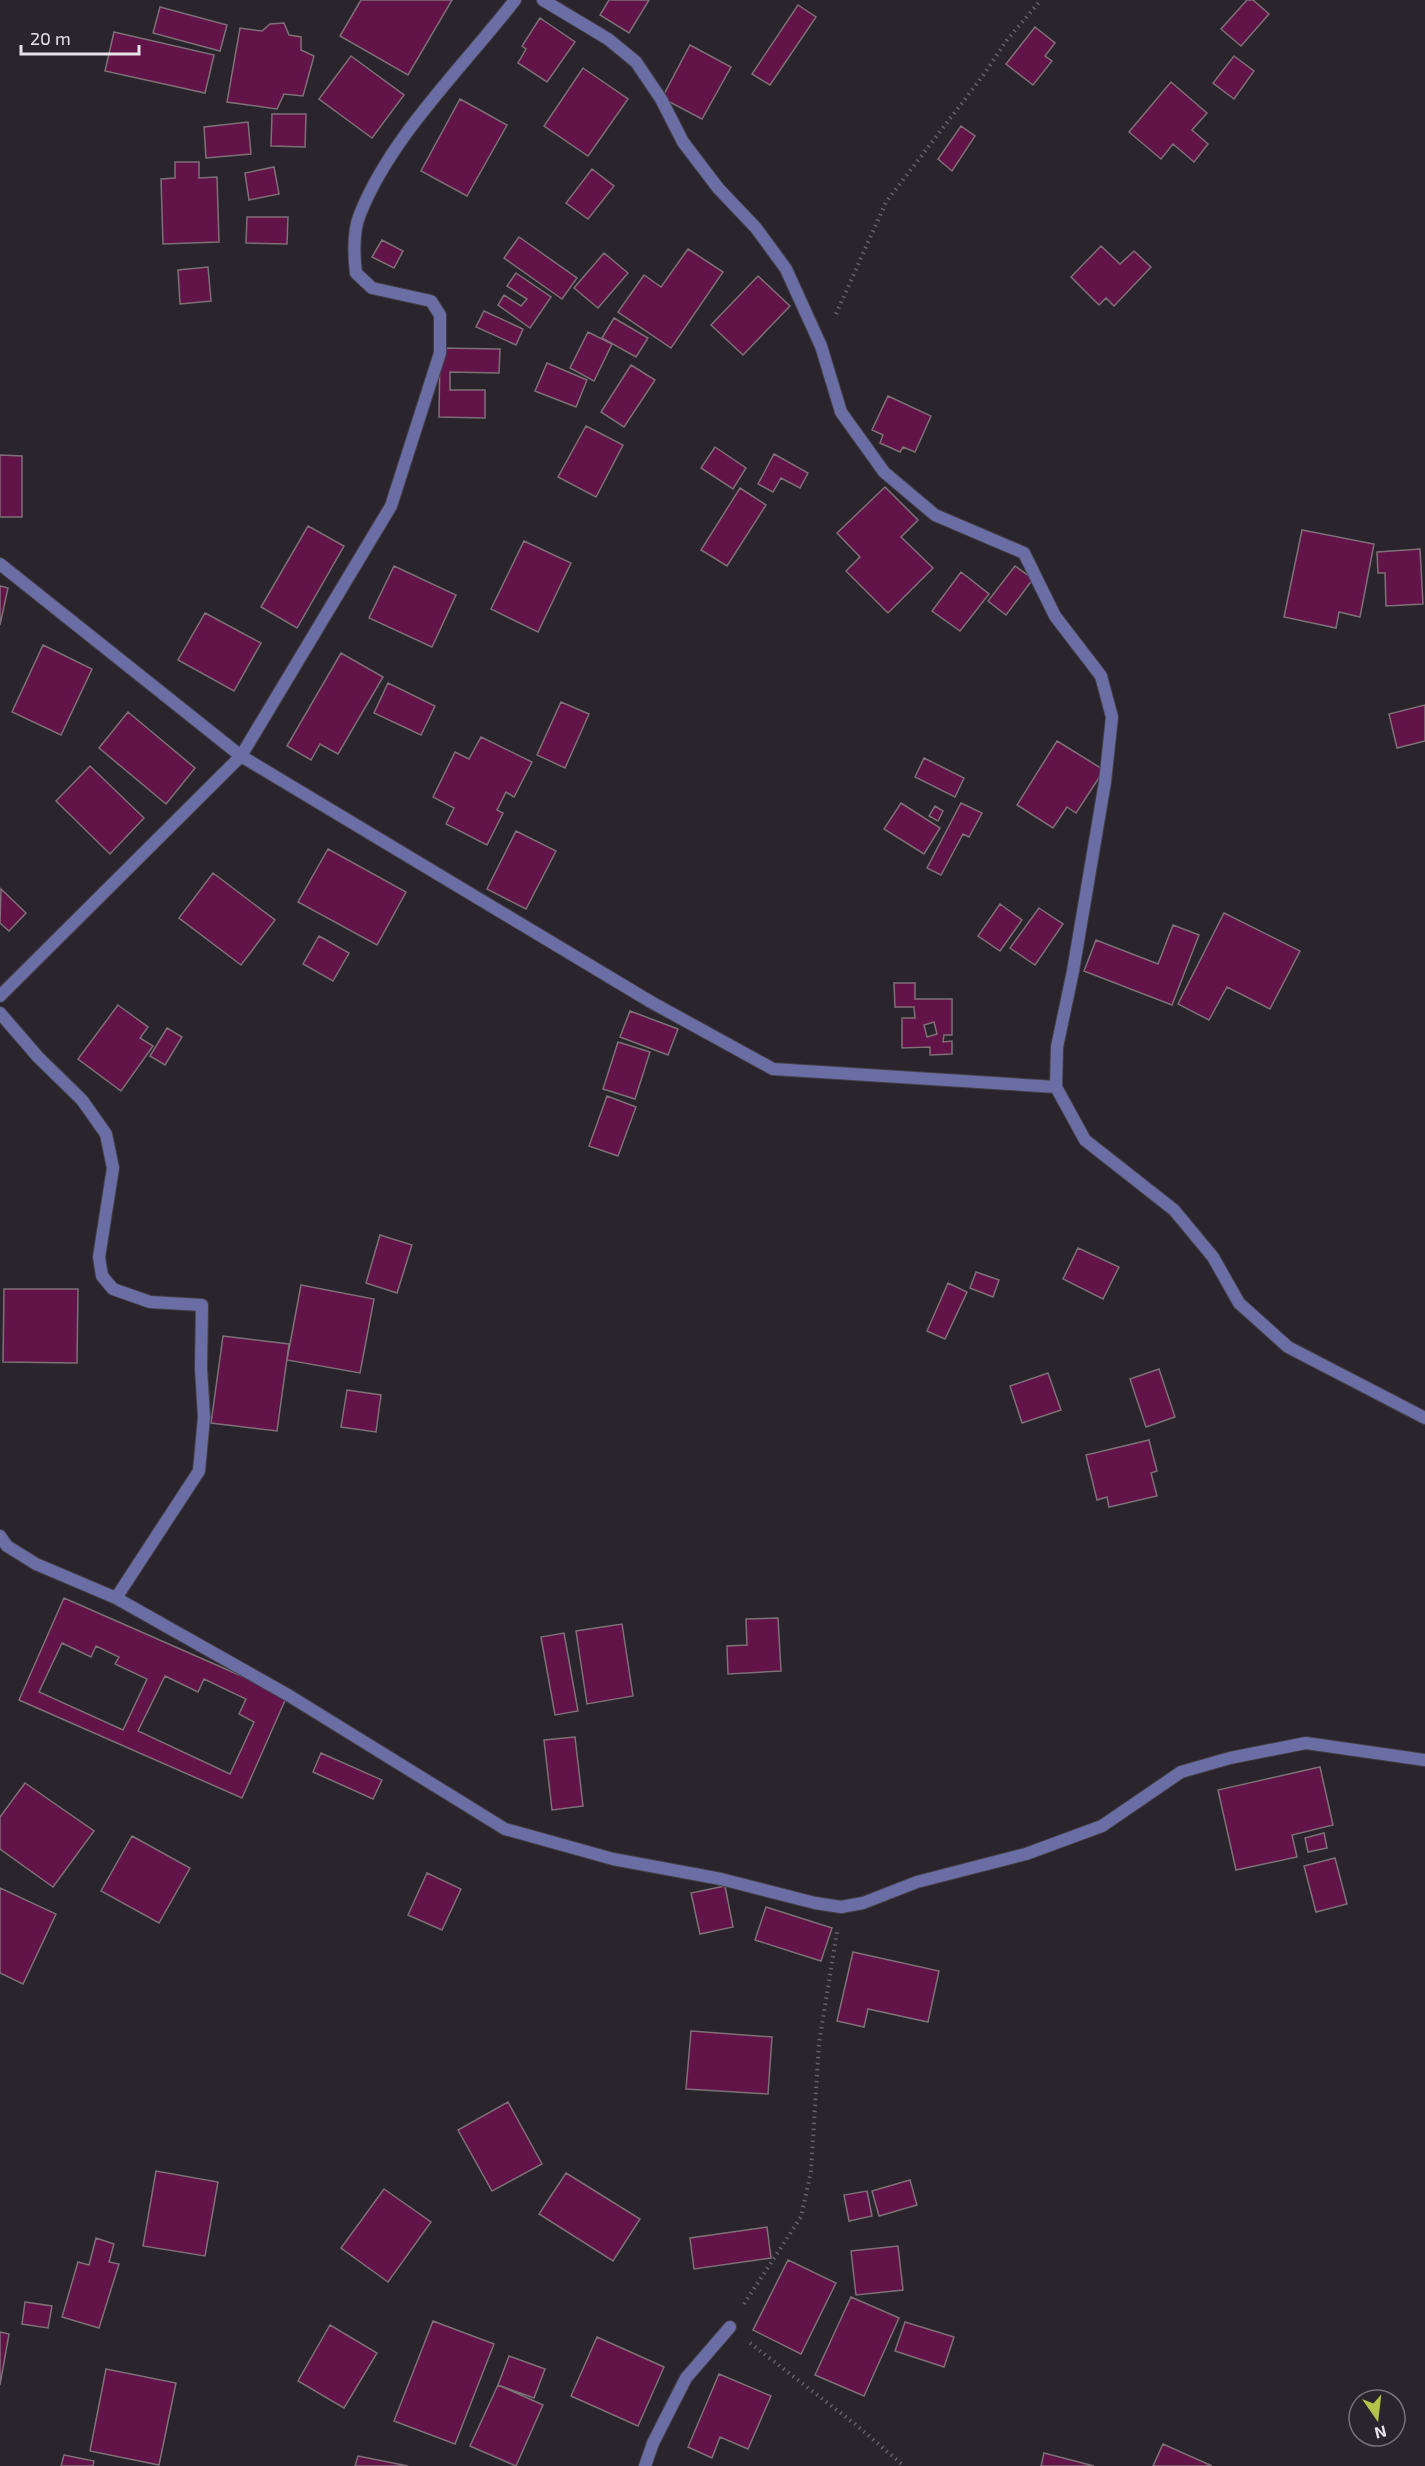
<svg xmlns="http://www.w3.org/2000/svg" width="1425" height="2466" font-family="'Exo 2',sans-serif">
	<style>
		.building { fill: #621347; stroke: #7e7077; stroke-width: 1.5; fill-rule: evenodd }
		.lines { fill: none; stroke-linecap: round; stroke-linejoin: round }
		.minor-casing { stroke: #443f47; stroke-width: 14 }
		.path { stroke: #67616a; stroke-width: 4; stroke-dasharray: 1.5 4.5; stroke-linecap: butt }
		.minor { stroke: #6b6ea4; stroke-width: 12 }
	</style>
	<rect width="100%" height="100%" fill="#2a242d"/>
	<path class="building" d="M361 0H452L408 75 340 36Z
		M609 0H649L629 33 600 15Z
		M1247 0H1253L1269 14 1241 46 1221 29Z
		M798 5 816 17 770 85 752 74Z
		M160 7 227 25 220 51 153 33Z
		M540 18 575 42 547 82 518 63 526 49 522 46Z
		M284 23 289 35 301 37V50L314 56 303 96 284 94 277 109 227 102 240 28 262 31 270 24Z
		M1035 27 1055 43 1045 56 1052 61 1033 85 1006 64Z
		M114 32 214 55 205 93 105 71Z
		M690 45 731 67 702 119 662 98Z
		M351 56 404 95 372 138 319 99Z
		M1234 56 1254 71 1234 99 1213 83Z
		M583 68 628 99 588 156 544 126Z
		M1171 82 1207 113 1192 130 1208 144 1194 162 1173 144 1161 159 1129 132Z
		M460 99 507 125 467 196 421 171Z
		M272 114H306L305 147 271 146Z
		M248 122 251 154 206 158 204 127Z
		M961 126 975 136 952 171 938 159Z
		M175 162H199V178L217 177 219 242 163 244 161 179 175 178Z
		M274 167 279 194 249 200 245 173Z
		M592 169 614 186 588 219 566 203Z
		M247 217H288L287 244 246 243Z
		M519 237 577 278 562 299 504 258Z
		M382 240 403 251 394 268 372 257Z
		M1101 246 1120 264 1134 251 1151 267 1114 306 1106 298 1099 305 1071 277Z
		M688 249 723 272 671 348 618 312 644 275 661 287Z
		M604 253 628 273 598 308 574 288Z
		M208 267 211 301 180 304 178 270Z
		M516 273 551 297 530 328 498 305 504 295 521 306 527 299 507 286Z
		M758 276 790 306 743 355 711 325Z
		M484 311 523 329 516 345 476 327Z
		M614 318 648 338 636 357 602 338Z
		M588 332 612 344 594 381 570 368Z
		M440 348 500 349 499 373 450 372V390H485V418L439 417Z
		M547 363 587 380 576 407 535 391Z
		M631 365 655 380 624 427 601 412Z
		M888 396 931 416 915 452 903 447 900 452 880 443 883 435 872 430Z
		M586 426 623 445 596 497 558 477Z
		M715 447 746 468 733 489 701 468Z
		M774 454 808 473 800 488 781 478 773 492 758 484Z
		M0 455 22 456V517H0Z
		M885 487 918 520 901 537 933 568 888 613 846 571 860 557 837 533Z
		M740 488 766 505 727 566 701 550Z
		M308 526 344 546 297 628 261 607Z
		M1302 530 1374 544 1360 617 1339 612 1336 628 1284 617Z
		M524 541 571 563 538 632 491 609Z
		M1420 549 1423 604 1386 606 1385 573H1378L1377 552Z
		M394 566 456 595 432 647 369 618Z
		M1015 566 1033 579 1006 615 988 601Z
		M961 572 989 594 960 631 932 611Z
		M0 586 8 588 0 625Z
		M205 613 261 643 234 691 178 660Z
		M43 645 92 669 61 735 12 712Z
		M341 653 383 677 338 754 320 744 311 760 287 746Z
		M388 683 435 706 421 735 374 713Z
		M561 702 589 714 565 768 537 755Z
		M1425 705V741L1397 748 1389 714Z
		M128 712 195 768 166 804 99 748Z
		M481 737 532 762 514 797 506 792 497 810 503 813 487 845 446 824 454 808 433 797 455 752 469 759Z
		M1057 741 1104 770 1076 813 1067 807 1053 828 1017 805Z
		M924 758 964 778 955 797 915 777Z
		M90 766 144 818 110 854 56 801Z
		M901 803 940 828 924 854 884 829Z
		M961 803 982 813 969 837 963 834 941 875 927 868Z
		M935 806 943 811 938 821 929 816Z
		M516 831 556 851 526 909 487 889Z
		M328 849 406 892 377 945 298 902Z
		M213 873 275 920 241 965 179 918Z
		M1 889 26 913 9 931 0 923Z
		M1000 904 1022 920 1000 951 978 936Z
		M1039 908 1063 924 1035 965 1010 948Z
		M1224 913 1300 951 1270 1009 1227 987 1209 1020 1178 1004Z
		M1173 925 1199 935 1172 1005 1084 971 1096 940 1158 964Z
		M319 936 349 953 333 981 303 964Z
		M894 983H915V999H952V1035H944L943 1042 952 1041V1054L930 1055V1047L902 1048V1018H915L914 1007H895ZM934 1022 937 1034 927 1037 924 1025Z
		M118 1005 148 1027 140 1038 153 1046 121 1091 78 1059Z
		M630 1011 678 1029 668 1055 620 1037Z
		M167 1028 182 1037 165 1065 150 1056Z
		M618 1042 650 1052 635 1099 603 1089Z
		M607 1096 636 1107 618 1156 589 1146Z
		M380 1235 412 1245 397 1293 366 1283Z
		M1078 1248 1119 1267 1103 1299 1063 1279Z
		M976 1272 999 1280 993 1297 970 1288Z
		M948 1283 967 1292 945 1339 927 1331Z
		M301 1285 374 1299 360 1373 287 1360Z
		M4 1289H78L77 1363 3 1362Z
		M223 1336 289 1344 277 1431 211 1423Z
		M1159 1369 1175 1417 1146 1427 1130 1379Z
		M1048 1373 1061 1410 1022 1423 1010 1386Z
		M347 1390 381 1395 376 1432 341 1427Z
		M1149 1440 1157 1471 1151 1473 1157 1496 1109 1507 1107 1497 1097 1500 1086 1455Z
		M64 1598 287 1696 242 1798 19 1700ZM62 1643 91 1657 96 1646 119 1657 115 1664 147 1679 123 1730 39 1692ZM165 1676 198 1692 204 1679 246 1699 239 1714 254 1722 230 1774 138 1731Z
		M778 1618 781 1671 728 1674 727 1646 747 1645 746 1619Z
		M622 1624 633 1696 587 1704 576 1631Z
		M564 1633 578 1711 555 1715 541 1637Z
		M575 1737 583 1806 552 1810 544 1740Z
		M321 1753 382 1780 373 1799 313 1772Z
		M1320 1767 1333 1825 1292 1835 1297 1857 1236 1870 1218 1790Z
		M25 1783 94 1831 53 1887 0 1849V1817Z
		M1324 1833 1327 1848 1308 1852 1305 1838Z
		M132 1836 190 1868 159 1923 101 1891Z
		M1335 1858 1347 1904 1316 1912 1304 1866Z
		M427 1873 461 1889 442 1930 408 1915Z
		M725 1886 733 1927 700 1934 691 1893Z
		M0 1888 56 1914 23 1984 0 1973Z
		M766 1907 832 1928 821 1961 755 1940Z
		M853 1952 939 1971 928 2022 868 2009 864 2027 837 2021Z
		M691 2031 772 2037 768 2094 686 2089Z
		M508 2102 542 2164 492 2191 458 2130Z
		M156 2171 218 2182 205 2256 143 2246Z
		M566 2173 640 2219 613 2261 539 2214Z
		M910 2180 917 2205 879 2216 872 2191Z
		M384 2189 431 2222 388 2282 341 2248Z
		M867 2191 872 2216 849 2221 844 2195Z
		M767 2227 771 2258 694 2269 690 2238Z
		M96 2238 114 2244 109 2262 119 2264 99 2328 62 2317 78 2262 89 2265Z
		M898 2246 903 2290 856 2295 851 2251Z
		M788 2260 836 2283 801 2354 753 2330Z
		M851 2297 899 2318 864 2396 815 2375Z
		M25 2302 52 2306 48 2328 22 2324Z
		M433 2321 494 2344 455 2444 394 2421Z
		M905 2322 954 2337 944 2367 895 2351Z
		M330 2325 377 2353 344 2408 298 2381Z
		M0 2332 9 2334 0 2385Z
		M597 2337 664 2367 638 2426 571 2396Z
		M509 2356 545 2369 534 2398 498 2385Z
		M106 2369 176 2383 159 2465 90 2451Z
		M719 2374 771 2396 748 2449 720 2437 712 2458 688 2447Z
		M498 2385 543 2405 516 2466 470 2446Z
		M1163 2444 1212 2466H1153Z
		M1044 2453 1094 2466H1041Z
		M64 2455 94 2461 93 2466H61Z
		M358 2456 408 2466H355Z"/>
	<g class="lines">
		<defs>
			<path id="minor" d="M543 0 608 39 636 62 661 99 683 142 718 188 756 228 786 269 821 346 841 412 884 472 935 515 1024 553 1055 616 1101 676 1112 717 1105 782 1073 971 1057 1047 1056 1087 1085 1140 1174 1210 1213 1257 1239 1303 1288 1347 1425 1418
				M0 564 241 756 651 1002 773 1069 1056 1087
				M0 996 241 756 391 506 440 353V315L431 301 372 288 356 273C354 256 353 231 360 214 391 136 463 67 515 0
				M0 1013 38 1057 82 1100 106 1134 113 1168 99 1257 102 1276 113 1289 150 1302 202 1305 201 1368 204 1417 199 1471 116 1598
				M0 1536 7 1546 36 1564 116 1598 288 1695 505 1829 613 1859 721 1879 815 1903 841 1907 863 1903 917 1882 1026 1854 1102 1826 1181 1772 1230 1758 1306 1743 1425 1760
				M645 2466 653 2443 686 2378 730 2327"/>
		</defs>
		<use href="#minor" class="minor-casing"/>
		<path class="path" d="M836 314 886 202 982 77 1007 40 1041 0
			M744 2304 801 2217 811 2171 819 2043 837 1932
			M750 2343 855 2424 904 2466"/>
		<use href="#minor" class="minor"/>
	</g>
	<g transform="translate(1377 2418) rotate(166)"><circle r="28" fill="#2a242d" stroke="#767079" stroke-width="1.5"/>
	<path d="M0-4.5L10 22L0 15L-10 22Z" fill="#b2c34c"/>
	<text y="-9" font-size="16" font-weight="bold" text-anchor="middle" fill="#e7e3ea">N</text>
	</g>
	<path d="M21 45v9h118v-9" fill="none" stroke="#e7e3ea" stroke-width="3"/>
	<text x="30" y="45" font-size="18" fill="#e7e3ea" stroke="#2a242d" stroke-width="4.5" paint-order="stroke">20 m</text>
</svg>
